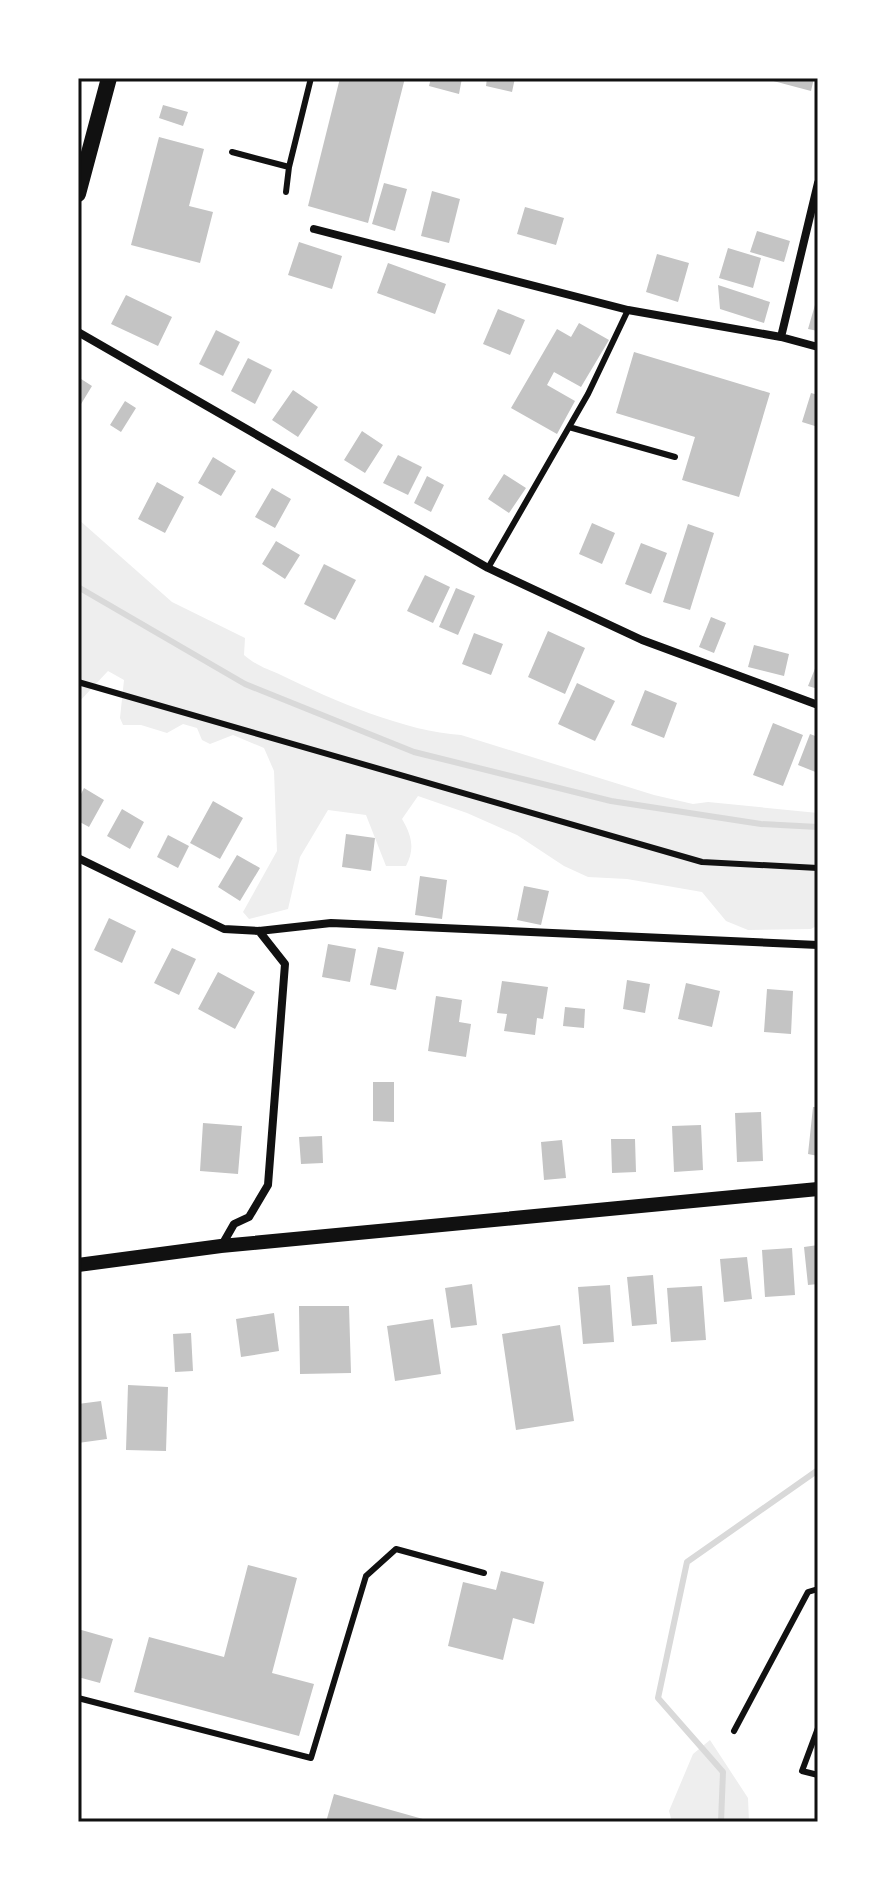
<svg xmlns="http://www.w3.org/2000/svg" width="896" height="1900" font-family="'PT Serif',serif">
	<style>
		.green { fill: #eee }
		.lines { fill: none; stroke-linecap: round; stroke-linejoin: round }
		.stream { stroke: #d9d9d9; stroke-width: 6 }
		.building { fill: #c4c4c4 }
		.service { stroke: #111; stroke-width: 6 }
		.minor { stroke: #111; stroke-width: 8 }
		.tertiary { stroke: #111; stroke-width: 14 }
		.secondary { stroke: #111; stroke-width: 16 }
		.neatline { fill: none; stroke: #111; stroke-width: 3 }
	</style>
	<rect width="100%" height="100%" fill="#fff"/>
	<path class="green" d="M78 519 172 602 245 638 244 655C260 668 266 668 283 676 332 700 407 732 461 735L654 795 693 804 708 802 818 813V925L811 929 748 930 726 921 702 892 627 879 588 877 564 866 517 835 467 813 418 796 402 819C412 836 415 849 406 866H386L366 815 328 810 300 857 288 909 249 919 243 912 277 851 274 771 264 748 233 735 210 744 202 740 197 728 183 724 167 733 141 725H123L120 718 124 680 108 671 78 703Z
		M710 1740 748 1798 749 1822H672L669 1811 693 1754Z"/>
	<g class="lines">
		<path class="stream" d="M78 587 245 684 414 752 611 801 761 824 818 827
			M721 1822 723 1772 658 1698 687 1562 818 1470"/>
	</g>
	<path class="building" d="M340 78H405L368 223 308 206Z
		M431 78H462L459 94 429 86Z
		M487 78H515L512 92 486 86Z
		M762 78H814L811 91Z
		M163 105 188 112 183 126 159 118Z
		M159 137 204 149 189 206 213 212 200 263 131 245Z
		M384 183 407 189 395 231 372 224Z
		M432 191 460 199 449 243 421 236Z
		M525 207 564 218 556 245 517 234Z
		M757 231 790 241 784 262 750 252Z
		M299 242 342 256 332 289 288 275Z
		M728 248 761 258 753 288 719 278Z
		M657 254 689 263 678 302 646 292Z
		M388 263 446 284 435 314 377 293Z
		M718 285 770 302 764 323 720 309Z
		M126 295 172 317 158 346 111 324Z
		M817 298H818V331L808 329Z
		M498 309 525 320 510 355 483 344Z
		M579 323 609 340 581 387 554 372 547 385 575 401 557 434 511 408 557 329 571 337Z
		M216 330 240 342 223 376 199 364Z
		M634 352 770 393 739 497 682 480 695 437 616 413Z
		M248 358 272 370 255 404 231 391Z
		M78 377 92 386 78 409Z
		M293 390 318 407 298 437 272 420Z
		M811 393 818 395V427L802 422Z
		M125 401 136 408 121 432 110 425Z
		M362 431 383 445 365 473 344 460Z
		M398 455 422 467 408 495 383 483Z
		M213 457 236 471 221 496 198 483Z
		M504 474 526 488 509 513 488 499Z
		M427 476 444 485 431 512 414 503Z
		M157 482 184 497 165 533 138 519Z
		M272 488 291 499 275 528 255 517Z
		M592 523 615 533 602 564 579 554Z
		M688 524 714 533 690 610 663 602Z
		M276 541 300 555 285 579 262 564Z
		M641 543 667 553 651 594 625 584Z
		M324 564 356 580 335 620 304 604Z
		M425 575 450 587 433 623 407 611Z
		M456 588 475 596 458 635 439 627Z
		M711 617 726 623 714 653 699 647Z
		M548 631 585 648 565 694 528 677Z
		M474 633 503 644 491 675 462 664Z
		M754 645 789 654 784 676 748 667Z
		M818 661V689L808 686Z
		M577 683 615 701 595 741 558 724Z
		M645 690 677 703 664 738 631 725Z
		M773 723 803 735 783 786 753 775Z
		M810 734 818 737V773L798 765Z
		M84 788 104 800 89 827 78 821V800Z
		M213 801 243 818 220 859 190 843Z
		M122 809 144 822 130 849 107 836Z
		M346 834 375 838 371 871 342 867Z
		M168 835 189 846 178 868 157 857Z
		M237 855 260 868 240 901 218 887Z
		M420 876 447 880 442 919 415 915Z
		M524 886 549 891 541 925 517 920Z
		M109 918 136 931 122 963 94 950Z
		M328 944 356 949 350 982 322 977Z
		M378 947 404 952 396 990 370 985Z
		M172 948 196 959 179 995 154 983Z
		M218 972 255 992 235 1029 198 1009Z
		M627 980 650 984 645 1013 623 1009Z
		M502 981 548 987 543 1019 537 1018 535 1035 504 1031 507 1014 497 1013Z
		M686 983 720 991 712 1027 678 1019Z
		M767 989 793 991 791 1034 764 1032Z
		M436 996 462 1000 459 1022 471 1024 466 1057 428 1051Z
		M565 1007 585 1009 584 1028 563 1026Z
		M373 1082H394V1122L373 1121Z
		M813 1107H818V1156L808 1154Z
		M761 1112 763 1161 737 1162 735 1113Z
		M203 1123 242 1126 238 1174 200 1171Z
		M701 1125 703 1170 674 1172 672 1126Z
		M322 1136 323 1163 301 1164 299 1137Z
		M611 1139H635L636 1172 612 1173Z
		M562 1140 566 1178 544 1180 541 1142Z
		M818 1245V1284L808 1285 804 1247Z
		M792 1248 795 1295 765 1297 762 1250Z
		M747 1257 752 1299 724 1302 720 1259Z
		M653 1275 657 1324 632 1326 627 1277Z
		M472 1284 477 1325 451 1328 445 1288Z
		M610 1285 614 1342 583 1344 578 1287Z
		M702 1286 706 1340 671 1342 667 1288Z
		M299 1306H349L351 1373 300 1374Z
		M274 1313 279 1351 241 1357 236 1319Z
		M433 1319 441 1374 395 1381 387 1326Z
		M560 1325 574 1421 516 1430 502 1334Z
		M191 1333 193 1371 175 1372 173 1334Z
		M128 1385 168 1387 166 1451 126 1450Z
		M101 1401 107 1439 78 1443V1404Z
		M248 1565 297 1578 272 1673 314 1684 299 1736 134 1692 149 1637 224 1657Z
		M501 1571 544 1582 534 1624 513 1618 503 1660 448 1646 463 1582 496 1590Z
		M78 1629 113 1639 100 1683 78 1677Z
		M334 1794 430 1821V1822H326Z"/>
	<g class="lines">
		<path class="service" d="M232 152 289 167
			M286 192 289 167 311 78
			M569 427 675 457
			M488 568 588 394 628 310
			M78 682 702 862 818 868
			M78 1698 311 1758 366 1576 396 1549 484 1573
			M818 1728 802 1771 818 1775
			M734 1731 808 1592 818 1589"/>
		<path class="minor" d="M314 229 628 310 781 337 818 347
			M78 332 488 568 642 640 818 705
			M781 337 818 183
			M78 858 224 929 259 931 331 923 818 945
			M222 1245 234 1224 249 1217 268 1185 285 964 259 931"/>
		<path class="tertiary" d="M78 1265 221 1246 818 1189"/>
		<path class="secondary" d="M78 194 109 78"/>
	</g>
	<rect width="896" height="1900" fill="none" stroke="#ffffff" stroke-width="160"/>
	<rect x="80" y="80" width="736" height="1740" class="neatline"/>
</svg>
